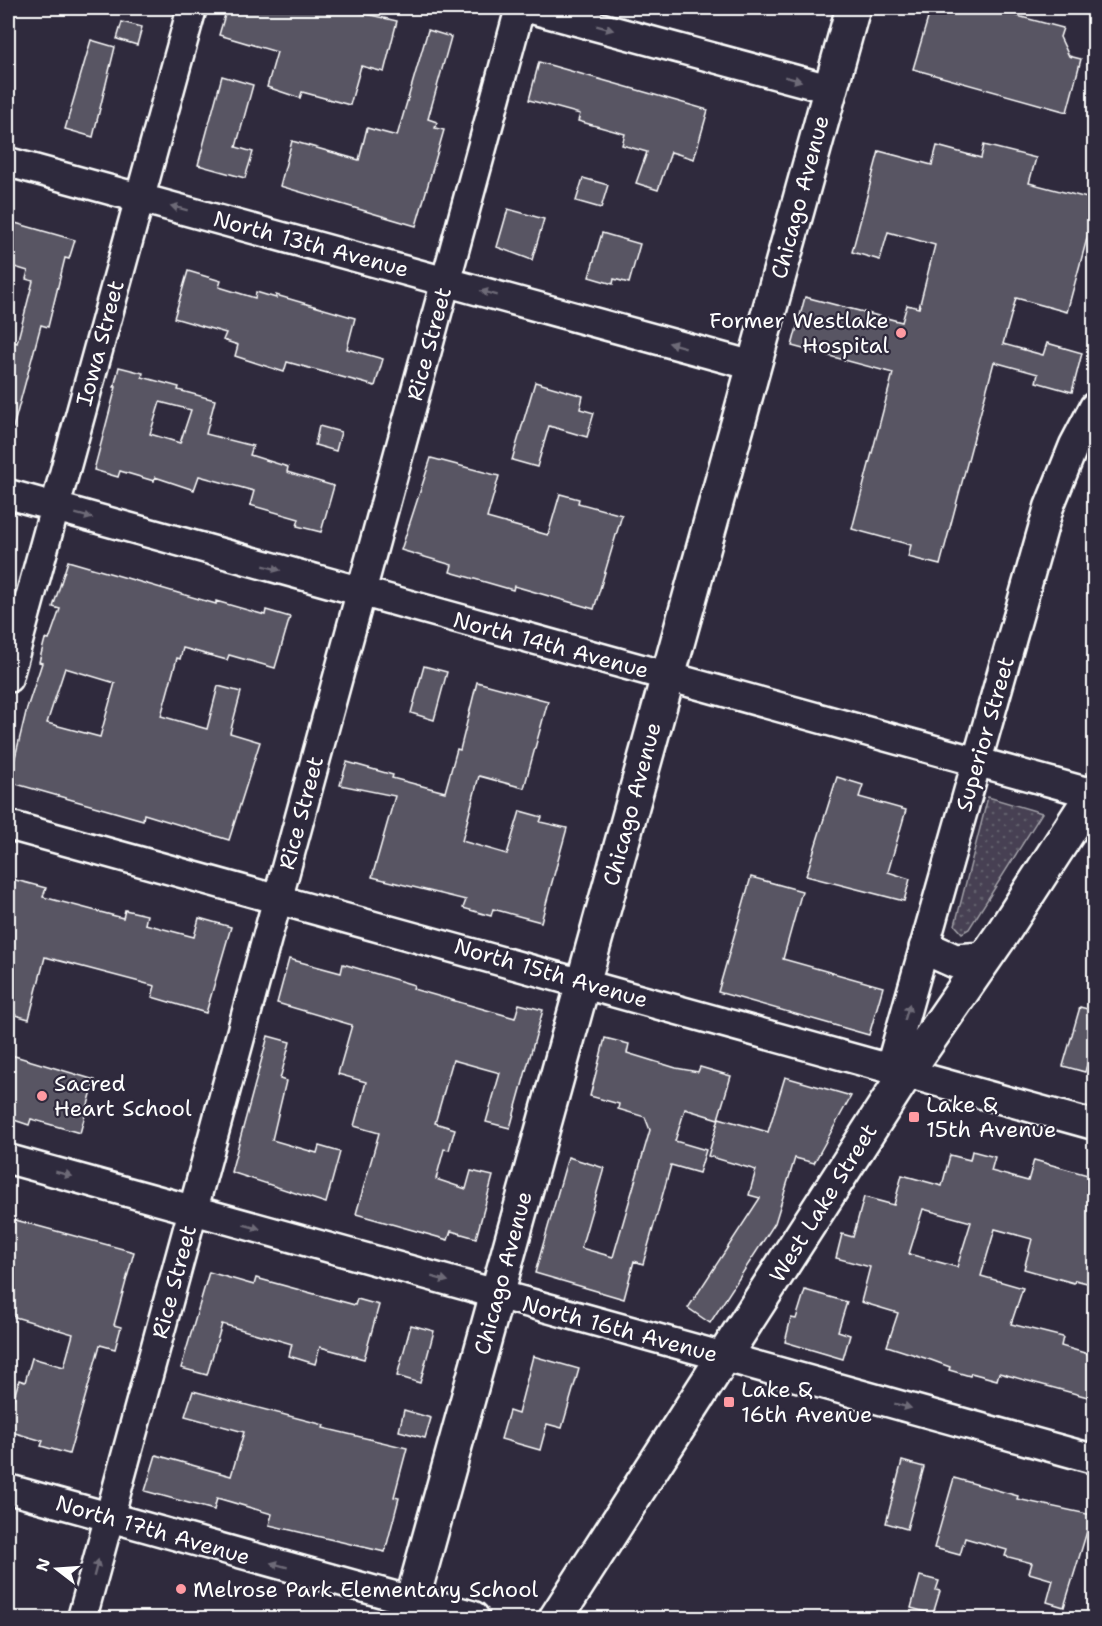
<svg xmlns="http://www.w3.org/2000/svg" width="1102" height="1626" font-family="'Shantell Sans',sans-serif">
	<style>
		.park { fill: url(#park-dots); stroke: #a2a0a8; stroke-width: 1.5 }
		.building { fill: #595564; stroke: #fff; stroke-width: 1.5; fill-rule: evenodd }
		.lines { fill: none; stroke-linecap: round; stroke-linejoin: round }
		.minor-casing { stroke: #fff; stroke-width: 33 }
		.major-casing { stroke: #fff; stroke-width: 38 }
		.minor { stroke: #2f2a3d; stroke-width: 28 }
		.major { stroke: #2f2a3d; stroke-width: 33 }
		.oneway { fill: #6d6a77 }
		.poi-dot { fill: #ff9aa2; stroke: #2f2a3d; stroke-width: 2 }
		.labels { text-anchor: middle; dominant-baseline: central; stroke-width: 4.5; stroke-linejoin: round; paint-order: stroke }
		.street-label { font-size: 22px; fill: #fff; stroke: #2f2a3d }
		.poi-label { font-size: 22px; fill: #fff; stroke: #2f2a3d; text-anchor: start }
	</style>
	<defs>
		<pattern id="park-dots" width="8" height="8" patternUnits="userSpaceOnUse" patternTransform="scale(1.5)"><rect width="8" height="8" fill="#464152"/><path d="M2 2h.1M6 6h.1" fill="none" stroke="#625e6c" stroke-width="1.8" stroke-linecap="round"/></pattern>
	</defs>
	<rect width="100%" height="100%" fill="#2f2a3d"/>
	<filter id="ink" filterUnits="userSpaceOnUse"><feTurbulence type="fractalNoise" baseFrequency=".0167" numOctaves="2"/><feDisplacementMap in="SourceGraphic" scale="12" xChannelSelector="R" yChannelSelector="G"/><feConvolveMatrix kernelMatrix="1 2 1 2 8 2 1 2 1" color-interpolation-filters="sRGB"/></filter>
	<g filter="url(#ink)">
		<path class="park" d="M988 797 1042 813 969 929 962 933 955 925Z"/>
		<path class="building" d="M227 8H340L397 21 384 72 361 66 350 105 302 92 300 98 267 87 277 52 219 35Z
			M931 8H987L1063 28 1060 37 1069 56 1081 59 1067 112 913 69Z
			M122 22 142 27 137 45 117 39Z
			M428 30 451 37 428 119 437 122 435 128 444 130 416 226 280 186 292 141 359 160 367 128 397 136Z
			M91 40 115 47 93 137 65 129Z
			M539 62 708 110 694 159 671 152 658 190 636 183 647 152 622 145 625 134 578 121 580 114 529 100Z
			M222 76 253 85 236 147 253 152 245 178 198 165Z
			M984 145 1036 158 1029 183 1095 200V209L1067 312 1016 298 1003 344 1043 355 1047 343 1082 353 1072 392 1036 382 1038 374 994 362 940 565 908 557 911 545 852 529 893 373 792 346 805 297 902 322 907 305 919 308 935 245 888 232 880 260 852 252 879 151 932 165 937 146 981 158Z
			M583 178 608 185 601 208 576 201Z
			M508 209 544 219 532 260 497 247Z
			M8 221 75 240 69 259 65 258 48 327 41 325 13 428 8 427V356L11 341 17 343 33 281 26 279 28 271 8 265Z
			M602 233 640 244 629 283 614 279 613 284 589 277Z
			M188 271 221 281 219 287 255 298 256 292 276 298V295L355 318 347 349 383 359 375 386 287 362 284 372 235 356 238 345 223 340 226 333 174 318Z
			M119 367 143 373 142 377 179 387 178 390 215 400 206 434 253 446 250 455 288 467 287 472 334 486 321 532 297 526 299 519 250 505 254 491 199 476 194 490 155 477 154 481 120 471 118 477 94 470 116 387H114ZM160 402 191 410 180 443 150 434Z
			M535 382 583 396 580 409 594 413 587 437 549 426 537 467 512 460Z
			M319 426 341 432 336 451 315 445Z
			M431 458 499 476 487 518 548 535 560 494 579 499 578 503 622 515 594 609 514 586 513 590 450 572 452 565 401 550Z
			M68 561 216 604V601L265 615 266 610 290 617 275 668 229 655 227 660 183 648 180 659 177 658 161 716 207 729 218 686 241 692 230 733 260 742 229 840 144 814 143 820 9 782 27 708 42 663 39 662 45 639 49 640 60 609 53 607ZM65 668 115 683 100 737 47 723Z
			M424 666 447 672 434 720 411 713Z
			M477 682 548 701 524 788 479 776 462 841 507 854 520 811 542 817 540 822 567 828 541 922 493 909 491 916 463 908 466 900 372 877 395 796 340 785 347 762 393 775 392 778 445 792 457 749 460 750Z
			M837 777 863 785 859 797 906 810 888 872 910 879 904 901 806 876Z
			M751 877 802 891 783 959 883 987 869 1035 718 992Z
			M8 878 46 888 43 897 123 918 125 910 147 915 145 924 194 937 199 918 231 927 206 1013 152 997 155 986 45 957 29 1019 8 1013Z
			M289 959 341 973 343 964 414 985 413 989 515 1018 519 1004 543 1010 510 1128 486 1122 500 1073 453 1060 435 1123 455 1129 449 1150 444 1149 436 1179 466 1189 471 1171 493 1176 476 1238 451 1231 448 1240 356 1214 379 1133 354 1126 366 1082 338 1074 352 1025 277 1003Z
			M1080 1007 1095 1011V1037L1085 1072 1063 1066Z
			M268 1036 290 1042 280 1079 286 1081 272 1140 317 1153 319 1146 340 1152 326 1203 231 1172Z
			M605 1038 629 1044 627 1053 676 1068 698 1072 700 1067 731 1076 718 1119 685 1109 675 1141 706 1150 699 1173 671 1165 643 1264 634 1261 624 1299 535 1273 568 1157 604 1168 581 1248 613 1257 650 1130 645 1117 618 1109 619 1104 590 1096Z
			M8 1054 95 1080 80 1133 31 1119 29 1125 8 1118Z
			M785 1077 851 1096 814 1163 795 1158 775 1223 710 1323 688 1308 760 1198 749 1195 756 1170 708 1156 719 1118 768 1132Z
			M972 1151 995 1157 991 1171 1028 1181 1034 1160 1095 1177V1285L1075 1280 1074 1283 1024 1269 1032 1239 995 1229 981 1276 1023 1288 1011 1324 1063 1337 1061 1346 1095 1356V1399L999 1373 997 1380 971 1373 970 1376 949 1370 950 1367 931 1360 887 1346 898 1313 861 1302 870 1267 836 1258 842 1234 853 1237 864 1197 894 1205 902 1175 942 1186 950 1155 970 1160ZM923 1209 971 1222 957 1267 909 1254Z
			M8 1218 134 1252 114 1325 121 1327 115 1349 100 1345 69 1454 41 1446 43 1441 8 1431V1419L19 1380 25 1382 32 1358 64 1367 73 1334 8 1315Z
			M209 1272 254 1285 256 1278 355 1305 357 1299 379 1305 364 1359 320 1347 315 1364 289 1356 292 1344 222 1324 207 1375 181 1368Z
			M805 1290 847 1302 838 1331 850 1335 843 1359 785 1342 791 1318 796 1319Z
			M411 1325 434 1331 420 1383 397 1376Z
			M533 1356 579 1369 562 1428 547 1424 540 1450 501 1439 509 1411 518 1414Z
			M193 1391 324 1425 323 1428 407 1448 394 1497 399 1498 385 1552 269 1525 272 1514 217 1498 214 1510 145 1491 156 1455 231 1476 244 1432 185 1416Z
			M404 1410 431 1418 425 1438 399 1431Z
			M902 1461 924 1467 907 1529 886 1523Z
			M954 1478 1018 1496 1017 1499 1092 1515 1064 1607 1047 1602 1053 1580 1029 1573 1032 1563 1005 1556 1007 1550 965 1538 960 1555 934 1548Z
			M920 1576 939 1581 936 1590 940 1591 933 1614 911 1608Z"/>
		<g class="lines">
			<defs>
				<path id="minor" d="M528 8 830 89
					M8 162 754 366
					M8 494 1094 794
					M8 678 192 8
					M8 825 1094 1125
					M890 1068 1049 507 1074 445 1094 407
					M8 1159 1094 1459
					M8 1489 412 1601
					M82 1618 520 8"/>
				<path id="major" d="M926 948 955 961 984 959
					M412 1601 853 8
					M412 1601 472 1618
					M556 1618 906 1073 1002 934 1094 792"/>
			</defs>
			<use href="#minor" class="minor-casing"/>
			<use href="#major" class="major-casing"/>
			<use href="#minor" class="minor"/>
			<use href="#major" class="major"/>
		</g>
		<defs><path id="oneway-solid" d="M-6-.8H1V-3.2L6.5 0L1 3.2V.8H-6Z" transform="scale(1.5)"/></defs>
		<g class="oneway">
			<use href="#oneway-solid" transform="translate(605 28) rotate(15)"/>
			<use href="#oneway-solid" transform="translate(793 79) rotate(15)"/>
			<use href="#oneway-solid" transform="translate(179 208) rotate(-165)"/>
			<use href="#oneway-solid" transform="translate(489 293) rotate(-165)"/>
			<use href="#oneway-solid" transform="translate(677 345) rotate(-165)"/>
			<use href="#oneway-solid" transform="translate(84 516) rotate(15)"/>
			<use href="#oneway-solid" transform="translate(272 568) rotate(15)"/>
			<use href="#oneway-solid" transform="translate(907 1012) rotate(-74)"/>
			<use href="#oneway-solid" transform="translate(64 1174) rotate(15)"/>
			<use href="#oneway-solid" transform="translate(252 1227) rotate(15)"/>
			<use href="#oneway-solid" transform="translate(440 1279) rotate(15)"/>
			<use href="#oneway-solid" transform="translate(903 1406) rotate(15)"/>
			<use href="#oneway-solid" transform="translate(279 1565) rotate(-165)"/>
			<use href="#oneway-solid" transform="translate(96 1568) rotate(-75)"/>
		</g>
	</g>
	<g class="poi-dot">
		<circle cx="901" cy="333" r="6"/>
		<circle cx="42" cy="1096" r="6"/>
		<rect x="908" y="1111" width="12" height="12" rx="3"/>
		<rect x="723" y="1396" width="12" height="12" rx="3"/>
		<circle cx="181" cy="1589" r="6"/>
	</g>
	<g class="labels">
		<g class="street-label">
			<text transform="translate(800 197) rotate(-75)">Chicago Avenue</text>
			<text transform="translate(311 244) rotate(15)">North 13th Avenue</text>
			<text transform="translate(100 343) rotate(-75)">Iowa Street</text>
			<text transform="translate(429 344) rotate(-75)">Rice Street</text>
			<text transform="translate(551 645) rotate(15)">North 14th Avenue</text>
			<text transform="translate(985 734) rotate(-74)">Superior Street</text>
			<text transform="translate(632 804) rotate(-75)">Chicago Avenue</text>
			<text transform="translate(301 813) rotate(-75)">Rice Street</text>
			<text transform="translate(551 973) rotate(16)">North 15th Avenue</text>
			<text transform="translate(823 1203) rotate(-58)">West Lake Street</text>
			<text transform="translate(503 1273) rotate(-75)">Chicago Avenue</text>
			<text transform="translate(174 1282) rotate(-75)">Rice Street</text>
			<text transform="translate(620 1329) rotate(15)">North 16th Avenue</text>
			<text transform="translate(153 1530) rotate(16)">North 17th Avenue</text>
		</g>
		<g class="poi-label">
			<text x="889" y="320" text-anchor="end">Former Westlake<tspan x="889" dy="25">Hospital</tspan></text>
			<text x="54" y="1083">Sacred<tspan x="54" dy="25">Heart School</tspan></text>
			<text x="926" y="1104">Lake &amp;<tspan x="926" dy="25">15th Avenue</tspan></text>
			<text x="741" y="1389">Lake &amp;<tspan x="741" dy="25">16th Avenue</tspan></text>
			<text x="193" y="1589">Melrose Park Elementary School</text>
		</g>
	</g>
	<rect width="1102" height="1626" fill="none" stroke="#2f2a3d" stroke-width="30"/>
	<rect x="15" y="15" width="1072" height="1596" fill="none" stroke="#fff" stroke-width="2" filter="url(#ink)"/>
	<g transform="translate(57 1569) rotate(287)" stroke="#2f2a3d" stroke-width="4.5" paint-order="stroke">
	<path d="M0-4.5L10 22L0 15L-10 22Z" fill="#ffffff"/>
	<text y="-9" font-size="16" font-weight="bold" text-anchor="middle" fill="#ffffff">N</text>
	</g>
</svg>
